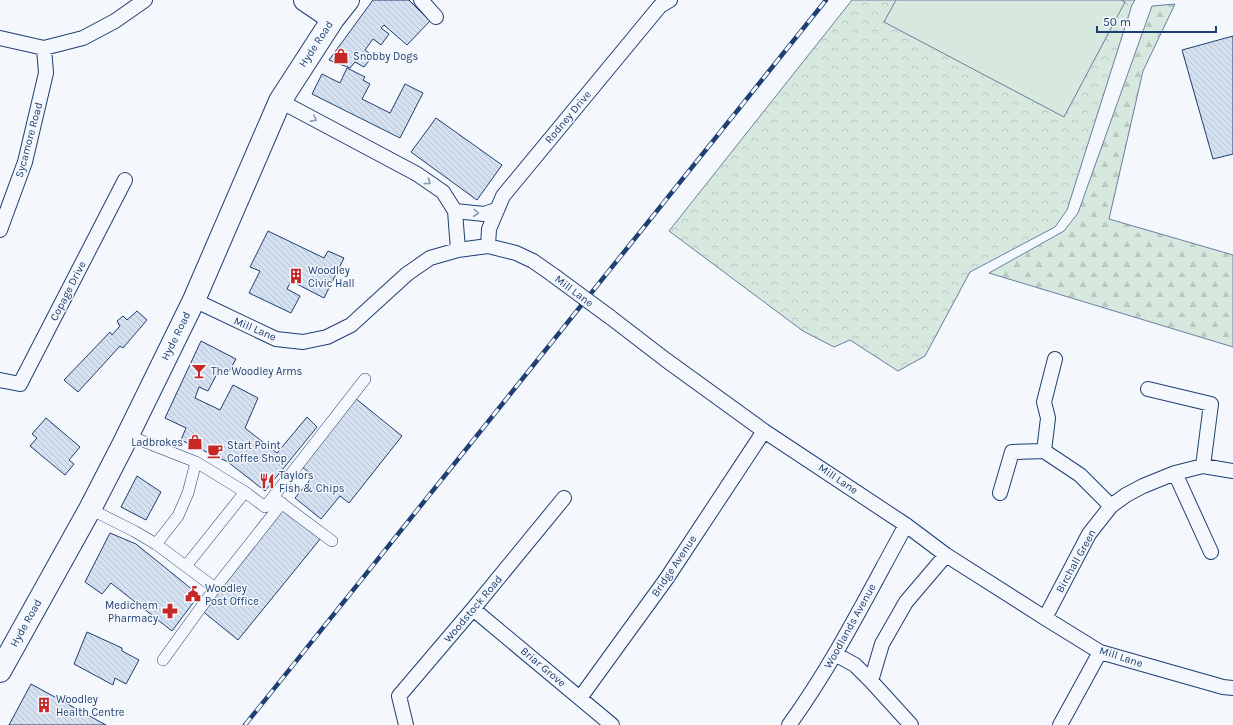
<svg xmlns="http://www.w3.org/2000/svg" width="1233" height="725" font-family="Karla,sans-serif">
	<style>
		.forest { fill: url(#forest-firs); stroke: #687fa3 }
		.park { fill: url(#park-crowns); stroke: #687fa3 }
		.pitch { fill: #d7e8df; stroke: #687fa3 }
		.building { fill: url(#building-back-hatch); stroke: #1d3f73 }
		.lines { fill: none; stroke-linecap: round; stroke-linejoin: round }
		.pedestrian-casing { stroke: #1d3f73; stroke-width: 12 }
		.minor-casing { stroke: #1d3f73; stroke-width: 16 }
		.primary-casing { stroke: #1d3f73; stroke-width: 24 }
		.pedestrian { stroke: #f4f7fb; stroke-width: 11 }
		.minor { stroke: #f4f7fb; stroke-width: 14 }
		.primary { stroke: #f4f7fb; stroke-width: 22 }
		.rail-casing { stroke: #1d3f73; stroke-width: 4.5 }
		.rail { stroke: #f4f7fb; stroke-width: 3; stroke-dasharray: 9; stroke-linecap: butt }
		.minor-bridge-casing { stroke: #1d3f73; stroke-width: 16; stroke-linecap: butt }
		.minor-bridge { stroke: #f4f7fb; stroke-width: 14 }
		.oneway { stroke: #889bb7 }
		.labels { text-anchor: middle; dominant-baseline: central; stroke-width: 3; stroke-linejoin: round; paint-order: stroke }
		.street-label { font-size: 11px; fill: #1d3f73; stroke: #f4f7fb }
		.poi-label { font-size: 11px; fill: #1d3f73; stroke: #f4f7fb; text-anchor: start }
	</style>
	<defs>
		<pattern id="forest-firs" width="22" height="20" patternUnits="userSpaceOnUse"><rect width="22" height="20" fill="#d7e8df"/><path d="M5 1l3.5 6h-7zM16 11l3.5 6h-7z" fill="#b8c8c3"/></pattern>
		<pattern id="park-crowns" width="20" height="18" patternUnits="userSpaceOnUse"><rect width="20" height="18" fill="#d7e8df"/><path d="M2 6a3 3 0 1 1 6 0M12 15a3 3 0 1 1 6 0" fill="none" stroke="#b8c8c3"/></pattern>
		<pattern id="building-back-hatch" width="6" height="6" patternUnits="userSpaceOnUse"><rect width="6" height="6" fill="#d5e0f0"/><path d="M-1 5l2 2M0 0l6 6M5-1l2 2" fill="none" stroke="#b6c1d1"/></pattern>
	</defs>
	<rect width="100%" height="100%" fill="#f4f7fb"/>
	<path class="forest" d="M1175 4 1143 71 1109 219 1233 255V347L989 273 1064 231 1078 213 1152 6Z"/>
	<path class="park" d="M852 0H1135L1132 5 1067 210 1055 227 970 272 925 356 898 371 850 340 834 347 803 331 669 231Z"/>
	<path class="pitch" d="M896 0H1121L1125 2 1064 117 884 22Z"/>
	<path class="building" d="M373 0H409L430 21 407 45 384 25 381 28 389 34 381 45 373 39 365 50 373 56 364 67 355 62 350 68 329 60Z
		M1233 36V154L1213 159 1182 50Z
		M347 68 365 77 363 80 370 84 362 99 390 113 405 84 423 93 400 138 312 94 322 74 340 83Z
		M436 118 502 165 477 200 411 152Z
		M268 231 324 258 328 251 344 258 324 298 291 281 287 289 300 296 291 313 249 293 260 271 250 267Z
		M137 311 147 320 123 348 120 346 78 392 64 380 110 332 112 335 120 326 117 321 123 316 127 320Z
		M201 341 236 359 228 373 219 370 208 391 199 387 195 398 220 410 233 385 258 398 245 428 277 453 307 417 317 427 265 491 228 462 181 440 186 428 165 418Z
		M355 398 402 436 349 503 340 496 321 519 295 498 313 476 301 466Z
		M46 418 80 447 69 460 74 464 65 475 30 446 37 438 32 434Z
		M137 476 161 492 146 520 121 507Z
		M282 507 321 538 238 640 200 609Z
		M110 533 136 544 199 595 172 631 111 583 102 594 85 582Z
		M87 632 122 648V651L139 660 126 684 115 678 113 685 74 664Z
		M31 684 106 725H9Z"/>
	<g class="lines">
		<defs>
			<path id="pedestrian" d="M127 435 196 462 245 492 265 507 273 497
				M90 509 134 531 156 544 215 588
				M332 541 273 497 365 379
				M156 544 178 516 188 493 196 462
				M186 566 245 492
				M163 660 215 588 282 503"/>
			<path id="minor" d="M331 0 333 19
				M421 0 436 17
				M0 38 44 48 83 38 115 21 145 0
				M280 101 417 174 443 192 455 211 458 250
				M455 211 484 214 496 210
				M0 230 25 162 46 73 44 48
				M488 246 489 229 503 196 660 6 670 0
				M194 300 276 339 303 342 327 337 351 325 407 274 430 258 458 250 488 246 516 253 533 261 553 275
				M610 317 666 360 764 431 906 525 946 555 1045 618 1100 652 1223 687 1233 688
				M1055 359 1044 402 1048 418 1044 451 1080 475 1111 506
				M0 380 20 384 125 180
				M1148 389 1211 404 1203 466
				M1175 473 1211 552
				M1000 493 1012 452 1044 451
				M473 609 612 725
				M1045 618 1089 534 1111 506 1126 495 1143 486 1175 473 1203 466 1233 471
				M835 654 855 665 871 681 911 725
				M871 681 882 644 906 602 946 555
				M580 698 667 578 764 431
				M406 725 399 696 473 609 564 498
				M789 725C834 663 869 592 906 525
				M1060 725 1100 652"/>
			<path id="primary" d="M305 0 333 19
				M0 671 90 509 123 445 194 300 280 101 333 19 348 0"/>
		</defs>
		<use href="#pedestrian" class="pedestrian-casing"/>
		<use href="#minor" class="minor-casing"/>
		<use href="#primary" class="primary-casing"/>
		<use href="#pedestrian" class="pedestrian"/>
		<use href="#minor" class="minor"/>
		<use href="#primary" class="primary"/>
		<defs>
			<path id="rail" d="M245 725 826 0"/>
		</defs>
		<use href="#rail" class="rail-casing"/>
		<use href="#rail" class="rail"/>
		<defs>
			<path id="minor-bridge" d="M553 275 610 317"/>
		</defs>
		<use href="#minor-bridge" class="minor-bridge-casing"/>
		<use href="#minor-bridge" class="minor-bridge"/>
	</g>
	<defs><path id="oneway-chevron" d="M-2-3.5L2.5 0L-2 3.5" fill="none" stroke-width="1.6" stroke-linecap="round" stroke-linejoin="round"/></defs>
	<g class="oneway">
		<use href="#oneway-chevron" transform="translate(314 119) rotate(28)"/>
		<use href="#oneway-chevron" transform="translate(428 182) rotate(36)"/>
		<use href="#oneway-chevron" transform="translate(476 213) rotate(6)"/>
	</g>
	<defs>
		<symbol id="shop-bare" viewBox="-9 -9 18 18"><path d="M-5-2.5h2.3a2.7 3.5 0 0 1 5.4 0H5L5.5 6h-11ZM-1.5-2.5h3a1.5 2.3 0 0 0-3 0Z" fill="#c62828" stroke="#f4f7fb" stroke-width="2.5" paint-order="stroke"/></symbol>
		<symbol id="building-bare" viewBox="-9 -9 18 18"><path d="M-4-6H4V6H1V3H-1V6H-4ZM-2.5-4.3h1.7v1.8h-1.7ZM.8-4.3h1.7v1.8H.8ZM-2.5-1h1.7V.8h-1.7ZM.8-1h1.7V.8H.8Z" fill="#c62828" stroke="#f4f7fb" stroke-width="2.5" paint-order="stroke"/></symbol>
		<symbol id="bar-bare" viewBox="-9 -9 18 18"><path d="M-6-5H6L.8 .8V4.5H3.5V6h-7V4.5H-.8V.8Z" fill="#c62828" stroke="#f4f7fb" stroke-width="2.5" paint-order="stroke"/></symbol>
		<symbol id="cafe-bare" viewBox="-9 -9 18 18"><path d="M-5.5-4.5H6V0H3Q3 3.5 0 3.5H-2.5Q-5.5 3.5-5.5 0ZM3-3.2v2h1.7v-2ZM-6 4.5H4V6H-6Z" fill="#c62828" stroke="#f4f7fb" stroke-width="2.5" paint-order="stroke"/></symbol>
		<symbol id="restaurant-bare" viewBox="-9 -9 18 18"><path d="M-5-6h1v4h1v-4h1v4h1v-4h1v5L-1.5 .5V6h-2V.5L-5-1ZM5-6V6H3V1.5H1.5Q1.5-4 5-6Z" fill="#c62828" stroke="#f4f7fb" stroke-width="2.5" paint-order="stroke"/></symbol>
		<symbol id="civic-bare" viewBox="-9 -9 18 18"><path d="M-.6-6.5H3V-4.5H.6V-3L4-1V1h2V6H-6V1h2V-1L-.6-3ZM-1.2 2.5V6h2.4V2.5Z" fill="#c62828" stroke="#f4f7fb" stroke-width="2.5" paint-order="stroke"/></symbol>
		<symbol id="pharmacy-bare" viewBox="-9 -9 18 18"><path d="M-2-6h4v4h4v4h-4v4h-4v-4h-4v-4h4Z" fill="#c62828" stroke="#f4f7fb" stroke-width="2.5" paint-order="stroke"/></symbol>
	</defs>
	<g fill-rule="evenodd">
		<use href="#shop-bare" x="330" y="45" width="22" height="22"/>
		<use href="#building-bare" x="285" y="265" width="22" height="22"/>
		<use href="#bar-bare" x="188" y="360" width="22" height="22"/>
		<use href="#shop-bare" x="184" y="431" width="22" height="22"/>
		<use href="#cafe-bare" x="204" y="440" width="22" height="22"/>
		<use href="#restaurant-bare" x="256" y="470" width="22" height="22"/>
		<use href="#civic-bare" x="182" y="583" width="22" height="22"/>
		<use href="#pharmacy-bare" x="159" y="600" width="22" height="22"/>
		<use href="#building-bare" x="33" y="694" width="22" height="22"/>
	</g>
	<g class="labels">
		<g class="street-label">
			<text transform="translate(316 44) rotate(-57)">Hyde Road</text>
			<text transform="translate(568 117) rotate(-50)">Rodney Drive</text>
			<text transform="translate(29 140) rotate(-75)">Sycamore Road</text>
			<text transform="translate(68 291) rotate(-63)">Copage Drive</text>
			<text transform="translate(574 291) rotate(37)">Mill Lane</text>
			<text transform="translate(255 329) rotate(23)">Mill Lane</text>
			<text transform="translate(176 336) rotate(-64)">Hyde Road</text>
			<text transform="translate(838 479) rotate(34)">Mill Lane</text>
			<text transform="translate(1076 561) rotate(-61)">Birchall Green</text>
			<text transform="translate(674 566) rotate(-56)">Bridge Avenue</text>
			<text transform="translate(473 609) rotate(-50)">Woodstock Road</text>
			<text transform="translate(26 623) rotate(-61)">Hyde Road</text>
			<text transform="translate(850 626) rotate(-61)">Woodlands Avenue</text>
			<text transform="translate(1121 657) rotate(18)">Mill Lane</text>
			<text transform="translate(543 667) rotate(40)">Briar Grove</text>
		</g>
		<g class="poi-label">
			<text x="353" y="56">Snobby Dogs</text>
			<text x="308" y="270">Woodley<tspan x="308" dy="13">Civic Hall</tspan></text>
			<text x="211" y="371">The Woodley Arms</text>
			<text x="183" y="442" text-anchor="end">Ladbrokes</text>
			<text x="227" y="445">Start Point<tspan x="227" dy="13">Coffee Shop</tspan></text>
			<text x="279" y="475">Taylors<tspan x="279" dy="13">Fish &amp; Chips</tspan></text>
			<text x="205" y="588">Woodley<tspan x="205" dy="13">Post Office</tspan></text>
			<text x="158" y="605" text-anchor="end">Medichem<tspan x="158" dy="13">Pharmacy</tspan></text>
			<text x="56" y="699">Woodley<tspan x="56" dy="13">Health Centre</tspan></text>
		</g>
	</g>
	<path d="M1097 26v6h119v-6" fill="none" stroke="#1d3f73" stroke-width="2"/>
	<text x="1103" y="26" font-size="12" fill="#1d3f73" stroke="#f4f7fb" stroke-width="3" paint-order="stroke">50 m</text>
</svg>
